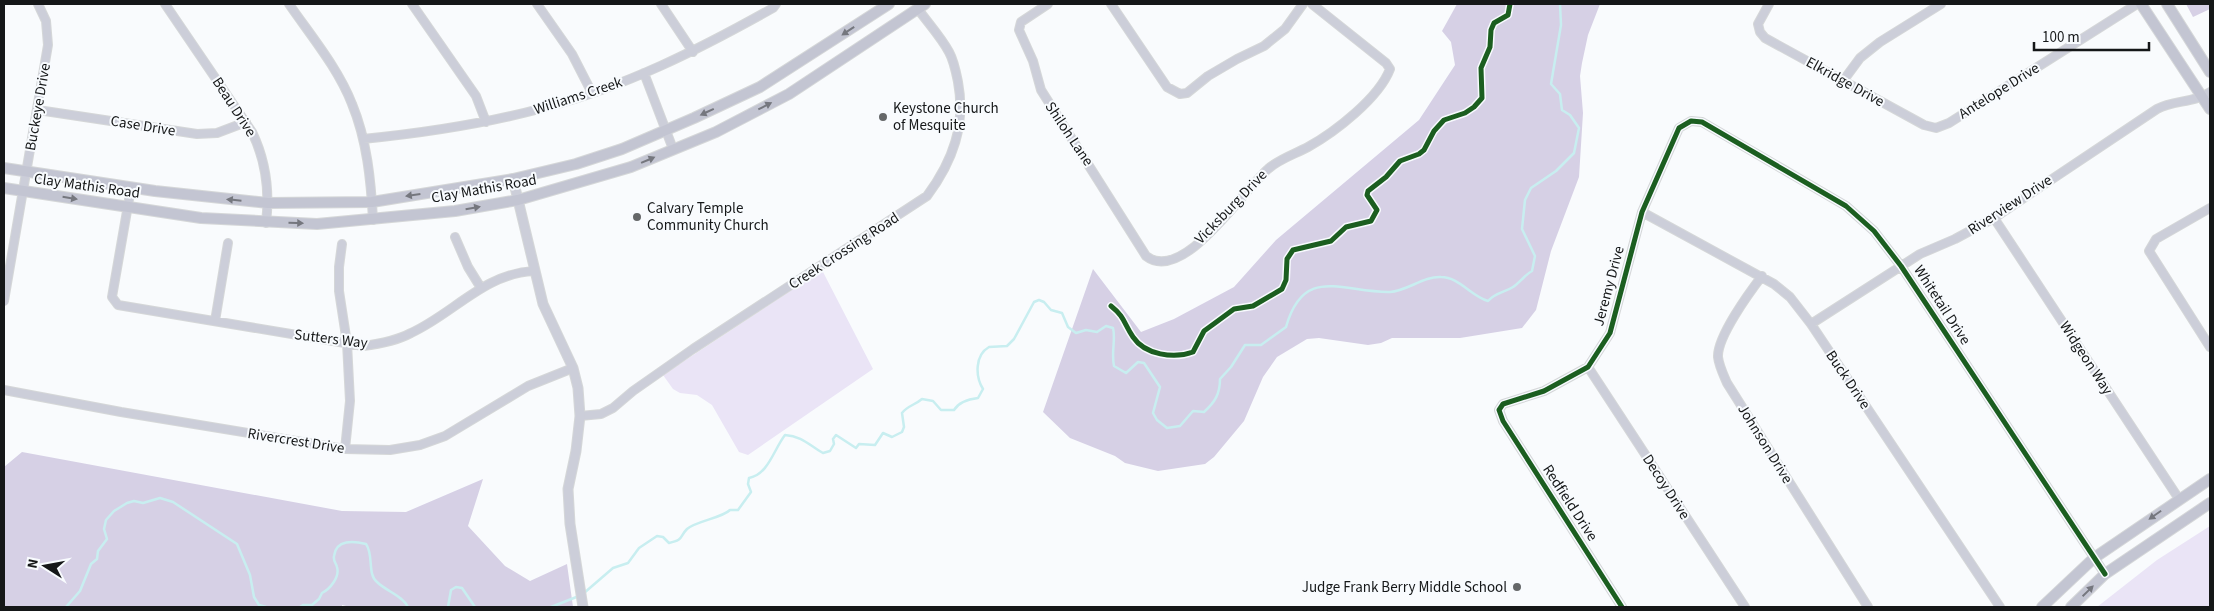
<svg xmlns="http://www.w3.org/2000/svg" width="2214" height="611" font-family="'Source Sans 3',sans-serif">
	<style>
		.green { fill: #eae4f6 }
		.forest { fill: #d6d0e5 }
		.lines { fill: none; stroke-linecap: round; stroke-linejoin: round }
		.stream { stroke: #c8eef0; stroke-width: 2.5 }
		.minor-casing { stroke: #d5d7d8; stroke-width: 10 }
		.tertiary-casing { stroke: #d5d7d8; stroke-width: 11 }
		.secondary-casing { stroke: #d5d7d8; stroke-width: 12 }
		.minor { stroke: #ccced9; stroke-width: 8 }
		.tertiary { stroke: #ccced9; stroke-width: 9 }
		.secondary { stroke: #c3c5d2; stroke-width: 10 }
		.cycleway-casing { stroke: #f8fbfe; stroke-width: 8 }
		.cycleway { stroke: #1b5e20; stroke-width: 5 }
		.oneway { fill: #75777e }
		.poi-dot { fill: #656768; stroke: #f8fbfe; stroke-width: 2 }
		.labels { text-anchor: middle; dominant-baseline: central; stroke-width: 4; stroke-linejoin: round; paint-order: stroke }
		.street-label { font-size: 15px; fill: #151718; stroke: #f8fbfe }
		.poi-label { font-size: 15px; fill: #151718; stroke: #f8fbfe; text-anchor: start }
	</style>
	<rect width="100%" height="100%" fill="#f9fbfd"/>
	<path class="green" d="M822 270 873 369 748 455 739 452 712 405 697 395 680 393 673 389 663 375Z
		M2210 526V607H2097L2157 560Z"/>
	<path class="forest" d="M1457 4H1600L1588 35 1582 63 1580 76 1583 113 1579 177 1551 251 1536 310 1522 328 1460 338H1392L1381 343 1368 345 1319 338 1307 339 1277 357 1263 377 1244 421 1214 457 1205 464 1158 471 1125 463 1115 456 1070 438 1043 412 1093 269 1141 332 1174 319 1234 287 1276 240 1419 120 1455 65 1451 42 1442 31Z
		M2186 4H2210V9L2193 17Z
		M22 452 342 511 406 512 483 479 468 526 505 566 530 581 567 564 573 607H350L342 605V607H4V467Z"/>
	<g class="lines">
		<path class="stream" d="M584 593 613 568 628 563 639 548 657 536 663 537 669 543C684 540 679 537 687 529 696 521 722 518 730 510H738L751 492 748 484 749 478C768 475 774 449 785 435 802 436 809 445 823 453L830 451 834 444 833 439 836 435 856 448 859 444 875 445 883 433 892 437 902 432 904 427 902 413C907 406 915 405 922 399L933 401 941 410H954C959 402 969 399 978 398L983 389C975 376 975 355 989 347L1007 346 1014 339 1034 302 1039 300 1044 302 1051 310 1062 313 1068 327 1076 333 1086 330 1097 332 1106 326 1113 328C1116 339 1111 352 1114 366L1126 373 1138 362 1144 363 1160 387 1153 413 1157 420 1167 428 1180 426 1193 411 1204 412C1215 402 1220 394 1220 379L1231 367 1245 345H1261L1286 327C1304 264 1343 293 1390 292 1407 291 1424 276 1441 277 1459 277 1471 296 1488 301 1496 292 1504 293 1513 287 1518 284 1525 275 1532 271L1535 256 1522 229 1525 200 1531 188 1556 171 1574 153 1579 128 1570 115 1562 110 1560 94 1551 84 1561 25 1560 4
			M66 607 80 591 91 564 97 559 98 551 107 539 104 529 106 520 114 511 127 503 134 501 143 503 160 498 173 502 237 544 250 575 254 597 259 605 266 607
			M300 607 303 605H312L319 599 322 593C330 589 340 577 337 567 336 563 333 561 334 556 336 539 354 541 366 544 374 555 367 574 377 582 386 591 403 596 408 607
			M448 607 451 590 456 587 462 588 475 607
			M551 607 579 596"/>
		<defs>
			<path id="minor" d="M165 4 252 132C266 161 270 190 266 223
				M289 4C311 36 338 68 352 104 367 140 371 181 373 220
				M412 4 476 96 486 122
				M537 4 572 54 592 93
				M661 4 693 52
				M1048 4 1021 22 1019 30 1033 61 1041 90 1146 256C1183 285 1244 189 1268 169 1279 159 1295 154 1308 147 1335 132 1379 98 1390 69L1386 63 1312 4
				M1111 4 1167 87 1180 94 1187 93 1208 76 1237 59 1264 46 1285 29 1303 4
				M1769 4 1758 24 1760 32 1765 38 1924 125 1936 128 1949 123 2137 4
				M644 73 673 149
				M1843 81 1860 58 1880 42 1941 4
				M38 110 197 134 217 133 246 122
				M363 139C424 133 484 124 543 108 625 87 700 49 773 8L776 4
				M131 188 112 297 118 305 363 346C379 344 396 341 411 333 453 314 485 273 534 271
				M2210 208 2156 239 2149 251 2210 347
				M1642 212 1774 284 1790 297 1811 324 2000 607
				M1994 218 2179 499
				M455 237 468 267 481 288
				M342 244 339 267V291L347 343 350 401 345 449
				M1762 276C1749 293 1717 337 1718 357 1719 366 1724 376 1727 383L1868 607
				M4 301 48 45 46 21 38 4
				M215 321 228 243
				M1811 324 1920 254 1955 239 1994 218 2157 109C2174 100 2194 103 2210 92
				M1588 367 1745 607
				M4 390 121 412 345 449 390 450 420 445 445 436 528 386 573 368
				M580 416 601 414 613 408 633 391 693 349 927 196C953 161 966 125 958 82 956 72 954 61 949 52 941 37 928 23 918 9
				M1622 607 1503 421 1499 410 1503 404 1544 391 1588 367 1610 333 1642 212 1679 128 1691 121 1702 122 1846 206 1874 231 1901 266 2105 574"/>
			<path id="tertiary" d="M513 179 543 304 573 368 578 388 580 416 576 451 568 489 570 524 583 607"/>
			<path id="secondary" d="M2141 4 2210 109
				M2167 4 2210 72
				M4 168 155 191 268 203 372 202 513 179 576 164 622 149 694 118 760 87 889 4
				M4 188 201 218 317 224 455 211 518 200 631 167 716 132 789 94 925 4
				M2042 607 2094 558 2210 479
				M2071 607 2105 574 2210 503"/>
		</defs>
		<use href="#minor" class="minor-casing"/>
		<use href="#tertiary" class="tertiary-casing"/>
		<use href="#secondary" class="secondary-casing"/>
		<use href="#minor" class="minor"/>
		<use href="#tertiary" class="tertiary"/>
		<use href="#secondary" class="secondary"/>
		<defs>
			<path id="cycleway" d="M1111 306C1125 317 1124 324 1133 337 1145 355 1174 359 1193 352L1204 331 1215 323 1234 309 1253 306 1282 289 1286 280 1287 259 1293 250 1331 241 1346 227 1371 221 1377 210 1367 195 1368 191 1386 177 1400 161 1419 154 1424 150 1434 131 1444 120 1465 113 1474 107 1482 98 1481 68 1490 47 1491 30 1494 23 1508 15 1510 4
				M1622 607 1503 421 1499 410 1503 404 1544 391 1588 367 1610 333 1642 212 1679 128 1691 121 1702 122 1846 206 1874 231 1901 266 2105 574"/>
		</defs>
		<use href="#cycleway" class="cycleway-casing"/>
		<use href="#cycleway" class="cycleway"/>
	</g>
	<defs><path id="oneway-solid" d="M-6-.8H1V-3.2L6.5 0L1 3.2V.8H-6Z" transform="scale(1.25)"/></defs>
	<g class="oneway">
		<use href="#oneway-solid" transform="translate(848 31) rotate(146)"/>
		<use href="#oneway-solid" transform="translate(765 106) rotate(-27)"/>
		<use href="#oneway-solid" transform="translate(707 112) rotate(155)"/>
		<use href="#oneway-solid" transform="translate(648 160) rotate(-23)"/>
		<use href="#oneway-solid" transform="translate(413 195) rotate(172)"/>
		<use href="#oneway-solid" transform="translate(70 198) rotate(9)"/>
		<use href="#oneway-solid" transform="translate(234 200) rotate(-174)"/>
		<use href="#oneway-solid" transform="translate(473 208) rotate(-10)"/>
		<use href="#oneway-solid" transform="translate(296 223) rotate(1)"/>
		<use href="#oneway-solid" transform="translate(2155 515) rotate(145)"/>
		<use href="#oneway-solid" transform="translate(2088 591) rotate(-44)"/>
	</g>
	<g class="poi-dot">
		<circle cx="883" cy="117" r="5"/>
		<circle cx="637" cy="217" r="5"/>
		<circle cx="1517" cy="587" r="5"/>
	</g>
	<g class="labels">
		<g class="street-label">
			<text transform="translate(1845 82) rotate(29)">Elkridge Drive</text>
			<text transform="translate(1999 91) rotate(-32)">Antelope Drive</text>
			<text transform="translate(578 96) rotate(-18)">Williams Creek</text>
			<text transform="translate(38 107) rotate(-80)">Buckeye Drive</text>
			<text transform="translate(234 107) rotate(57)">Beau Drive</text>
			<text transform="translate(143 126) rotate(9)">Case Drive</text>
			<text transform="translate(1069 134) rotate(56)">Shiloh Lane</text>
			<text transform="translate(87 186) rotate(8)">Clay Mathis Road</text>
			<text transform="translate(484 189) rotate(-10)">Clay Mathis Road</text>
			<text transform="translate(2010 205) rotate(-33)">Riverview Drive</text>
			<text transform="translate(1231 207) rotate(-46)">Vicksburg Drive</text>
			<text transform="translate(844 251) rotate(-33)">Creek Crossing Road</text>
			<text transform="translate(1609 286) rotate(-75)">Jeremy Drive</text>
			<text transform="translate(1942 305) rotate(57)">Whitetail Drive</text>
			<text transform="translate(331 339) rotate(7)">Sutters Way</text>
			<text transform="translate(2086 358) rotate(57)">Widgeon Way</text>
			<text transform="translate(1848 380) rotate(56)">Buck Drive</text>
			<text transform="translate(296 441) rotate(9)">Rivercrest Drive</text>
			<text transform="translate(1765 444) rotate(58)">Johnson Drive</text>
			<text transform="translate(1666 487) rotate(57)">Decoy Drive</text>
			<text transform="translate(1570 503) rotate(57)">Redfield Drive</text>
		</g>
		<g class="poi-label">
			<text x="893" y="108">Keystone Church<tspan x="893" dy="17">of Mesquite</tspan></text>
			<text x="647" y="208">Calvary Temple<tspan x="647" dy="17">Community Church</tspan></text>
			<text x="1507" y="587" text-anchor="end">Judge Frank Berry Middle School</text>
		</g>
	</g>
	<rect width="2214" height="611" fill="none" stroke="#151718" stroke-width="10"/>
	<g transform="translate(45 566) rotate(281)" stroke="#f8fbfe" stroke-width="4" paint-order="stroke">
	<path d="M0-4L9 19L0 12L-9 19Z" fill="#151718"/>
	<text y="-8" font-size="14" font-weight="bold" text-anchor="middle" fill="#151718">N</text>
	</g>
	<path d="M2034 42v8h115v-8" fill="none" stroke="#151718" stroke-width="2.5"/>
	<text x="2042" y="42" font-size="15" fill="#151718" stroke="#f8fbfe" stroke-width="4" paint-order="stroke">100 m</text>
</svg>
